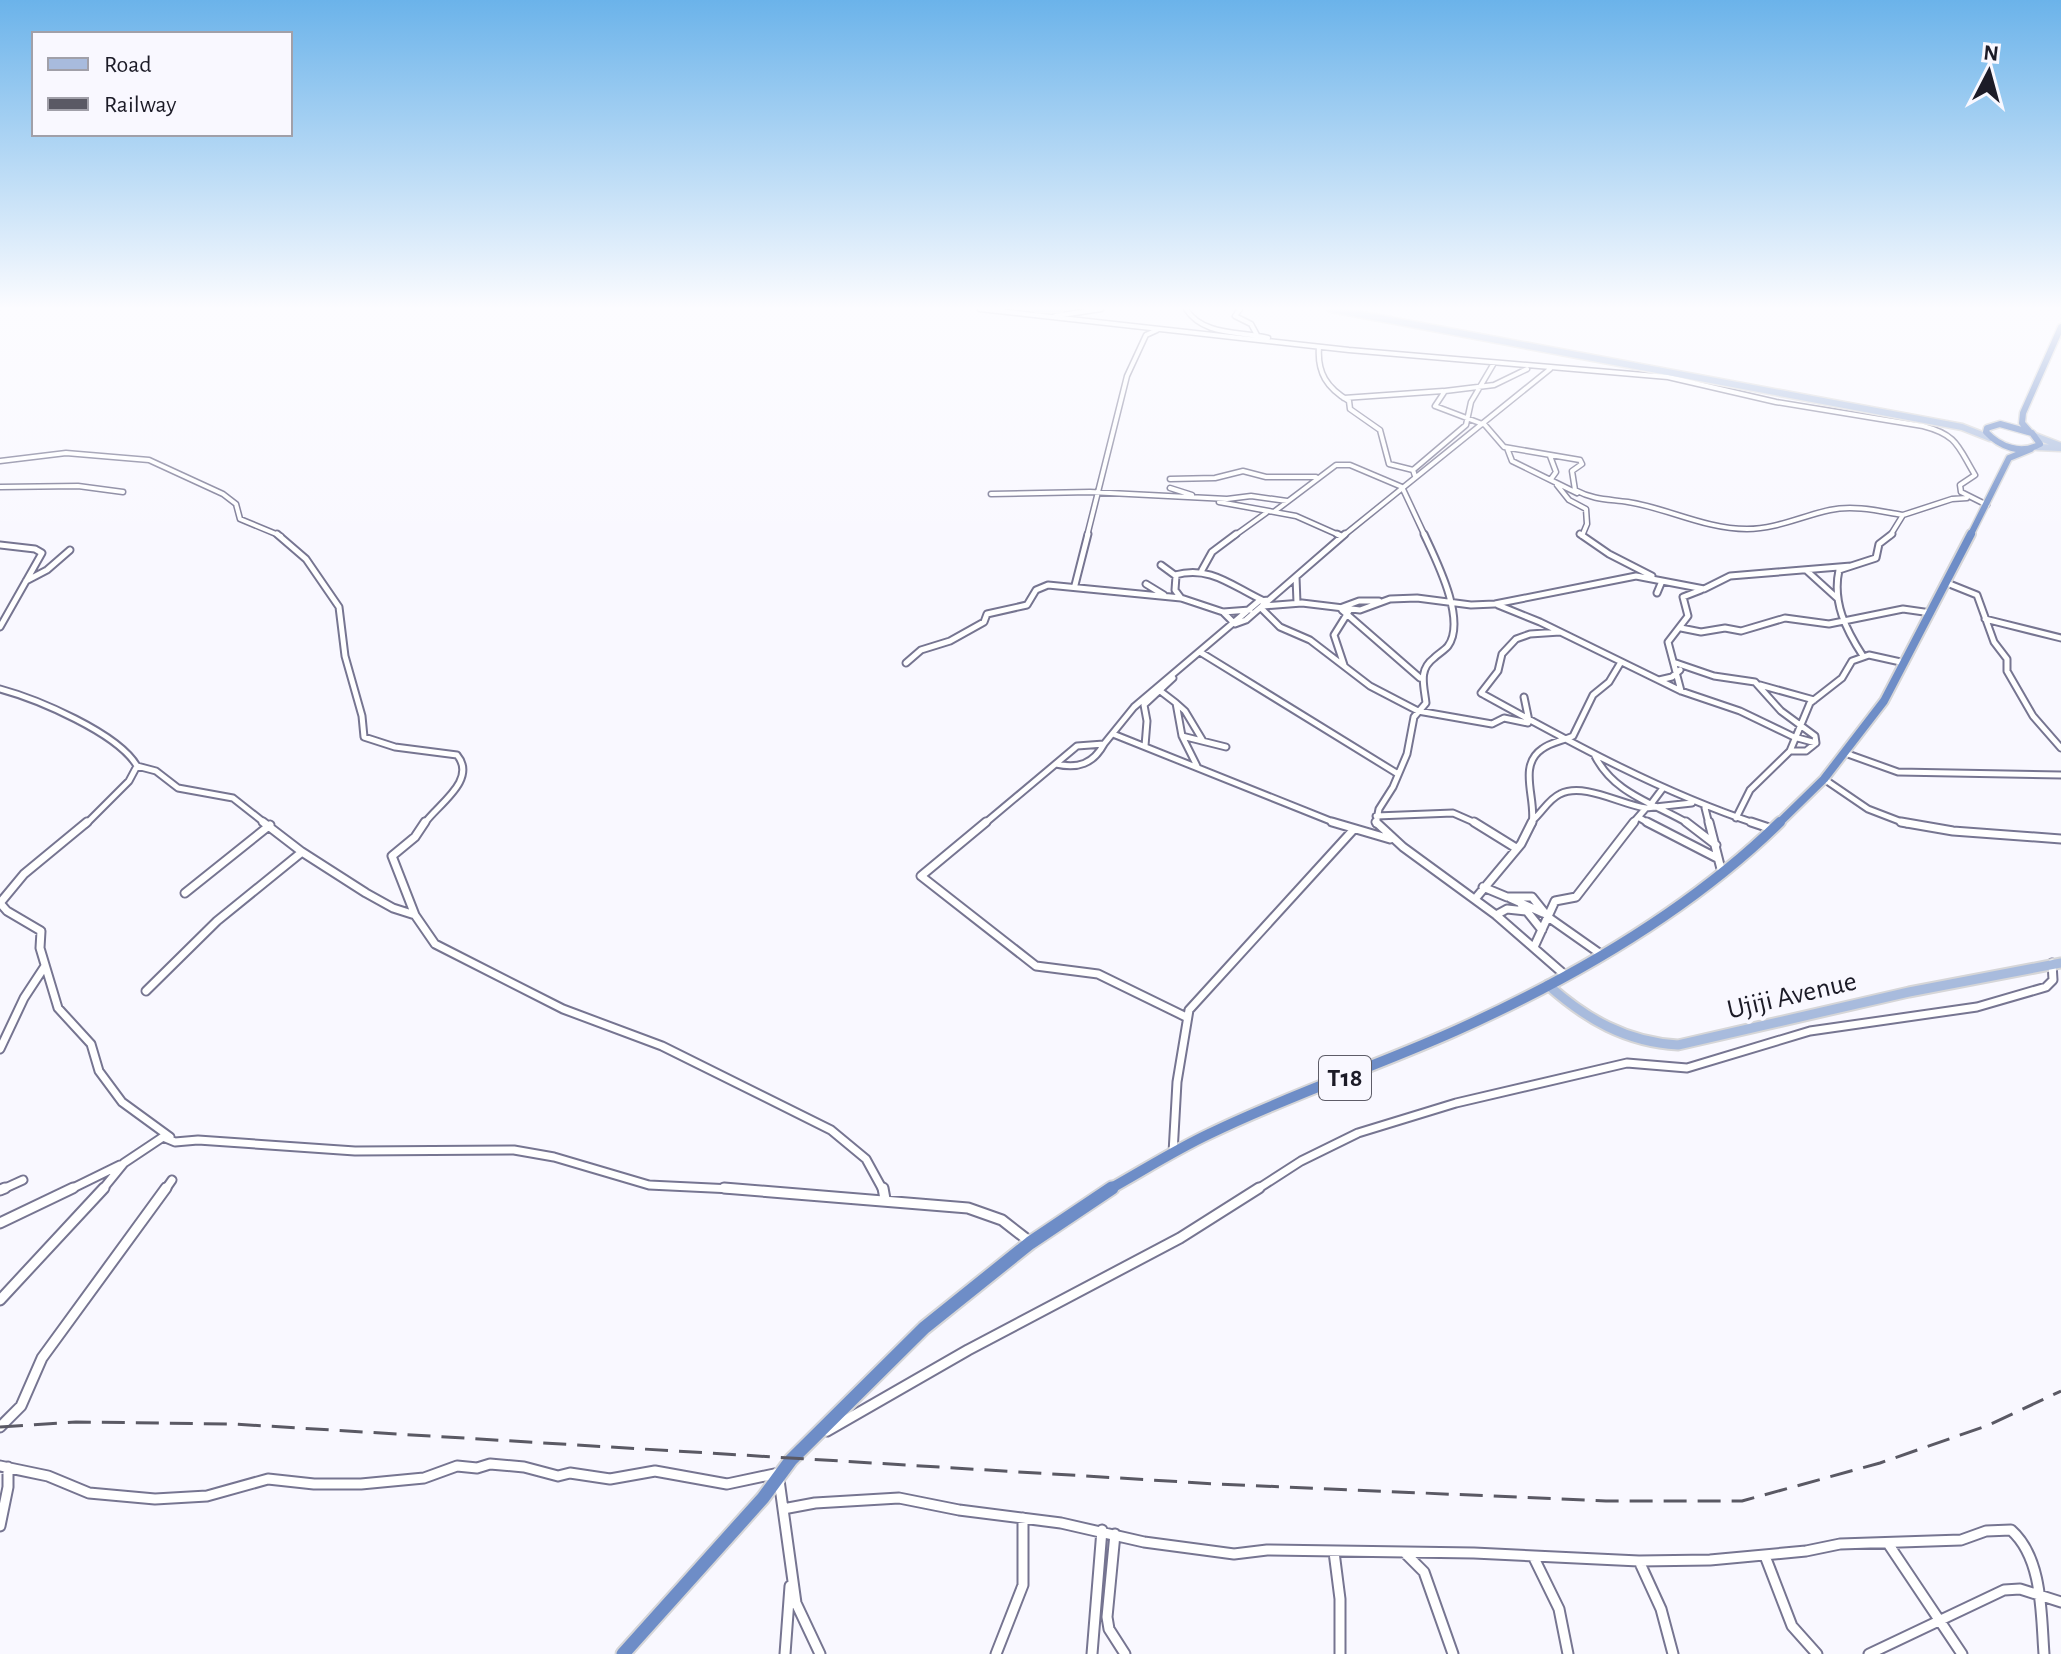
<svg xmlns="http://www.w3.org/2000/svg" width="2061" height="1654" font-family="'Alegreya Sans',sans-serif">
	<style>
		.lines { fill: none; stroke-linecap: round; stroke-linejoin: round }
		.minor-far3-casing { stroke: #767591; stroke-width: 7 }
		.minor-far2-casing { stroke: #767591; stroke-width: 9 }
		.minor-far1-casing { stroke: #767591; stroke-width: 11 }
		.minor-casing { stroke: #767591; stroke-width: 13 }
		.major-far1-casing { stroke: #d6d6d8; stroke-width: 9 }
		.major-casing { stroke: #d6d6d8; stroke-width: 13 }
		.highway-far3-casing { stroke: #d6d6d8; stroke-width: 9 }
		.highway-far2-casing { stroke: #d6d6d8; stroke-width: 12 }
		.highway-far1-casing { stroke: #d6d6d8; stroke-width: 14 }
		.highway-casing { stroke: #d6d6d8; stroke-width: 17 }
		.minor-far3 { stroke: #fff; stroke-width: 4 }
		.minor-far2 { stroke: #fff; stroke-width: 5 }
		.minor-far1 { stroke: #fff; stroke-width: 7 }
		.minor { stroke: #fff; stroke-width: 9 }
		.major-far1 { stroke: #a8bbdd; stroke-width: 6 }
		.major { stroke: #a8bbdd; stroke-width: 9 }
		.highway-far3 { stroke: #6e8dc7; stroke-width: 6 }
		.highway-far2 { stroke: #6e8dc7; stroke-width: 8 }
		.highway-far1 { stroke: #6e8dc7; stroke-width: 10 }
		.highway { stroke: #6e8dc7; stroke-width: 13 }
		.rail { stroke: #5a5964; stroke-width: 3; stroke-dasharray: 23 11; stroke-linecap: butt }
		.labels { text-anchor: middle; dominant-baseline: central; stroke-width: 8; stroke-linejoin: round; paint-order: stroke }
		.shield { fill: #f9f8ff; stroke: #5e5d68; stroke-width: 2 }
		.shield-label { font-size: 26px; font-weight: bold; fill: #1c1b27 }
		.street-label { font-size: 28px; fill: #1c1b27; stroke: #f9f8ff }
	</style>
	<rect width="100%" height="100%" fill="#f9f8ff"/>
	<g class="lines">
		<defs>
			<path id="minor-far3" d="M980 309 1349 350 1668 377 1776 402 1923 426C1958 435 1958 447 1975 475L1960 485 1961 492 1987 505
				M1186 309C1203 336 1240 331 1268 338
				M1240 309 1235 316 1251 324 1257 335
				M1055 316 1101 309
				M1319 347C1317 373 1327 388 1349 401L1350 409 1380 430 1389 464 1413 470 1415 476
				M1527 369 1494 385 1445 391 1435 406 1485 425 1504 447 1580 460 1582 464 1572 471 1575 490C1594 500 1607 499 1628 502 1667 508 1705 529 1747 529 1776 529 1802 516 1830 510 1854 505 1879 511 1903 515
				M1344 398 1443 391
				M1507 448 1512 461 1577 493
				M1550 456 1556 472 1551 479
				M0 461 66 453 149 460 223 494 236 504 240 519 281 536
				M1413 470 1466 425 1471 402 1494 363
				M1170 479 1215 478 1243 471 1266 477H1316
				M1557 485 1569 500 1586 509 1587 524 1582 536
				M0 487 78 486 123 492
				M1170 488 1192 495
				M991 494 1090 492 1227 499 1251 496 1287 501
				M1219 502 1296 516 1341 536
				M1275 511 1336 465H1350L1402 487 1425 536
				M1087 536 1127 376 1146 335 1157 330
				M1234 536 1266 513
				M1343 536 1550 369
				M1890 536 1903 515 1952 499 1967 498"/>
			<path id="minor-far2" d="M277 534 306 559 339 607 345 656 362 716 364 737 395 747 457 755C478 780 437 805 424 824
				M1337 534 1341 536
				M1580 534 1609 554 1652 576
				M0 545 35 549 42 553 0 627
				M1161 565 1176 576 1175 590 1181 598
				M1202 570 1212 552 1236 534
				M1806 570 1838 599
				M1175 575C1210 565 1232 586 1262 600
				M1296 577 1297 603
				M26 581 47 570 70 550
				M1947 583 1977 595 1994 642 2007 659V671L2033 716 2061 748
				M1146 584 1164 595
				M1075 585 1088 534
				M1657 593 1662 581
				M1498 605 1540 622 1681 691 1740 711 1794 737 1816 743
				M1263 606 1302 603 1360 610 1390 599 1417 598 1471 605 1495 604 1636 576 1704 589 1730 576 1851 566
				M1261 608 1280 627 1310 640 1370 686 1418 711 1492 724 1504 718 1528 723
				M1340 608 1359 601H1379
				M1342 610 1420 678
				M1223 612 1235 624 1246 620 1345 534
				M1985 619 2061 638
				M1681 628 1701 632 1725 628 1741 631 1785 618 1829 624 1903 609 1931 613
				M1560 632 1530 634 1516 639 1502 654 1498 671 1481 693C1570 742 1660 792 1757 824
				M1200 652 1398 774
				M1863 656C1846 630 1832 602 1839 570L1876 558 1879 544 1892 534
				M906 663 921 650 950 641 984 622 987 614 1027 605 1036 590 1048 585 1181 598 1223 612 1250 610
				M1676 663 1714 676 1755 682 1781 711 1815 736 1816 743 1806 751H1790
				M1344 665 1334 635 1349 611
				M1659 680 1672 677 1680 670
				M1760 685 1814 700
				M0 689C37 699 118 733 137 766L156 771 178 788 233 798 266 824
				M1159 690 1176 703 1182 736 1197 766
				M1681 691 1668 642 1688 616 1683 597 1701 590
				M1524 697 1529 721
				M1176 703 1185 711 1203 741
				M1113 734 1338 824
				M1182 736 1226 747
				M1145 746 1147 721 1144 705 1173 678
				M1845 753 1898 772 2061 775
				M1594 754C1613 794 1654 803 1689 824
				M1056 764C1078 769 1093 764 1104 744
				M1824 779 1868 809 1907 824
				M1651 804 1663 788
				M1705 808 1709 824
				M1376 816 1453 813 1478 824
				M1638 817 1650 824
				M1736 818 1750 790 1790 751 1810 703 1842 678 1852 661 1869 655 1905 663
				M1533 820C1542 812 1549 799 1560 794 1584 782 1622 805 1646 808
				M86 824 129 781 137 766
				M984 824 1077 746 1104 744 1134 707 1259 601 1269 600
				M1376 824 1379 809 1393 787 1407 754 1414 717 1426 703C1424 685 1418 670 1434 658 1438 654 1445 650 1448 646 1467 620 1436 560 1424 534
				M1532 824C1537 800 1517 766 1542 749 1551 742 1563 741 1573 736L1593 695 1609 682 1621 662
				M1632 824 1646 808 1692 803"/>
			<path id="minor-far1" d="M263 822 302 852 366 893 393 908 415 915 435 944 563 1009 662 1046 831 1130 866 1159 883 1190
				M986 822 921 876 1036 966 1098 974 1186 1017
				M1332 822 1390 839
				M1376 822 1403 847 1496 915 1566 976
				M1474 822 1516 848
				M1647 822 1717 858
				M1686 822 1716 845
				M1709 822 1722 873
				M1751 822 1772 829
				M1901 822 1953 831 2061 839
				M1483 887 1507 897H1532L1548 917 1602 955
				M185 893 270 825
				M1510 898 1543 913
				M1475 899 1521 844 1532 822
				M0 903 7 911 41 931 40 948 58 1008 91 1044 99 1071 122 1102 170 1137
				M0 903 24 874 87 822
				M1521 904 1542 930
				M415 915 392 856 415 837 425 822
				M1496 915 1507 909 1526 911
				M1534 947 1555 901 1576 897 1634 822
				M146 991 217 921 302 852
				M0 1049 24 998 45 966
				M1173 1153 1177 1082 1189 1010 1354 829
				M1 1190 23 1180
				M69 1190 120 1165
				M102 1190 124 1163 163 1137 175 1142 198 1140 355 1151 514 1150 554 1157 649 1185 753 1190
				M165 1190 172 1180
				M1256 1190 1301 1161 1358 1133 1456 1103 1627 1063 1687 1068 1810 1031 1977 1007 2046 987 2053 980 2052 963"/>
			<path id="minor" d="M724 1188 968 1208 1002 1220 1029 1241
				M883 1188 885 1199
				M0 1190 5 1188
				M0 1223 73 1188
				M0 1300 104 1188
				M0 1427 21 1406 42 1358 166 1188
				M827 1431 968 1350 1180 1238 1259 1188
				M0 1466 48 1476 89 1493 155 1499 207 1496 268 1479 314 1484H361L424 1478 457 1466 477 1468 490 1464 524 1467 558 1476 570 1473 610 1479 655 1471 727 1484 779 1473
				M779 1480 796 1603 820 1654
				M783 1509 815 1503 899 1498 959 1510 1061 1523 1144 1542 1234 1554 1267 1550 1474 1553 1639 1561 1710 1560 1806 1551 1840 1544 1961 1540 1986 1531 2011 1530C2043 1558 2041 1615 2044 1654
				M0 1526 8 1487V1467
				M1115 1534 1107 1617 1109 1629 1125 1654
				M1889 1545 1962 1654
				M1334 1552 1340 1599V1654
				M1405 1553 1424 1572 1453 1654
				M1765 1556 1792 1626 1817 1654
				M1534 1558 1559 1609 1568 1654
				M1639 1561 1661 1609 1673 1654
				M785 1654 790 1586
				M996 1654 1023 1585V1518
				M1092 1654 1102 1530
				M1869 1654 2004 1590 2020 1589 2061 1602"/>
			<path id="major-far1" d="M1037 309H1060
				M1331 309 1962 427 1990 438
				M2035 436 2061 446
				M2037 447 2060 448"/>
			<path id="major" d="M1548 985C1586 1019 1626 1042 1678 1045L1909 992 2061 963"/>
			<path id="highway-far3" d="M2000 424 2032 433 2040 444C2021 455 2000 447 1986 432L1987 428Z
				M2029 431 2022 423 2023 413 2061 327
				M1970 536 2009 458 2031 449"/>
			<path id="highway-far2" d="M1778 824 1824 779 1884 701 1971 534"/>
			<path id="highway-far1" d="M1108 1190C1142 1171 1175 1150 1209 1134 1289 1095 1374 1067 1455 1031 1571 979 1689 911 1780 822"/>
			<path id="highway" d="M623 1654 763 1498 791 1460 924 1328 1030 1243 1112 1188"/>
		</defs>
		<use href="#minor-far3" class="minor-far3-casing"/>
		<use href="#minor-far2" class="minor-far2-casing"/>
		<use href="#minor-far1" class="minor-far1-casing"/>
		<use href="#minor" class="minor-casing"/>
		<use href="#major-far1" class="major-far1-casing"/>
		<use href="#major" class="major-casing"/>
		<use href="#highway-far3" class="highway-far3-casing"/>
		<use href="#highway-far2" class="highway-far2-casing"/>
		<use href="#highway-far1" class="highway-far1-casing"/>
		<use href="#highway" class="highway-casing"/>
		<use href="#minor-far3" class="minor-far3"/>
		<use href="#minor-far2" class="minor-far2"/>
		<use href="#minor-far1" class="minor-far1"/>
		<use href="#minor" class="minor"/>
		<use href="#major-far1" class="major-far1"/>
		<use href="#major" class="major"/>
		<use href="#highway-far3" class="highway-far3"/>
		<use href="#highway-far2" class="highway-far2"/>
		<use href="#highway-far1" class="highway-far1"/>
		<use href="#highway" class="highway"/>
		<path class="rail" d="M0 1427 76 1422 233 1424 1217 1484 1606 1501H1742L1880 1463 1989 1425 2061 1391"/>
	</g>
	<linearGradient id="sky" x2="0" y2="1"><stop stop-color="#6bb3ea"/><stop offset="0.57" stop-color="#fcfcff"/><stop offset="1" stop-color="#fcfcff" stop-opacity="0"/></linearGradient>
	<rect width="2061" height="541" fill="url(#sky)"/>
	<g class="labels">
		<rect class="shield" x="1319" y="1056" width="52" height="44" rx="6"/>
		<g class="shield-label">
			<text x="1345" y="1078">T18</text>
		</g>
		<g class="street-label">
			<text transform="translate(1792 996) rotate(-13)">Ujiji Avenue</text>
		</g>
	</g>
	<rect x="32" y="32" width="260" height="104" fill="#f9f8ff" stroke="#a1a0a9" stroke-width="2"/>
	<rect x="48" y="58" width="40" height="12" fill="#a8bbdd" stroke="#a1a0a9" stroke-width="2"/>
	<text x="104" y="72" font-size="24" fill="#1c1b27">Road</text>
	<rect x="48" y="98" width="40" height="12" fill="#5a5964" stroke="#a1a0a9" stroke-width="2"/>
	<text x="104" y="112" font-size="24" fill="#1c1b27">Railway</text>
	<g transform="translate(1989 72) rotate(6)" stroke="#f9f8ff" stroke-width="6" paint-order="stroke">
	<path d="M0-6L14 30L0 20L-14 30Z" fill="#1c1b27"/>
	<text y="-12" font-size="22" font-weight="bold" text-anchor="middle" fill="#1c1b27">N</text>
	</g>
</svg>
